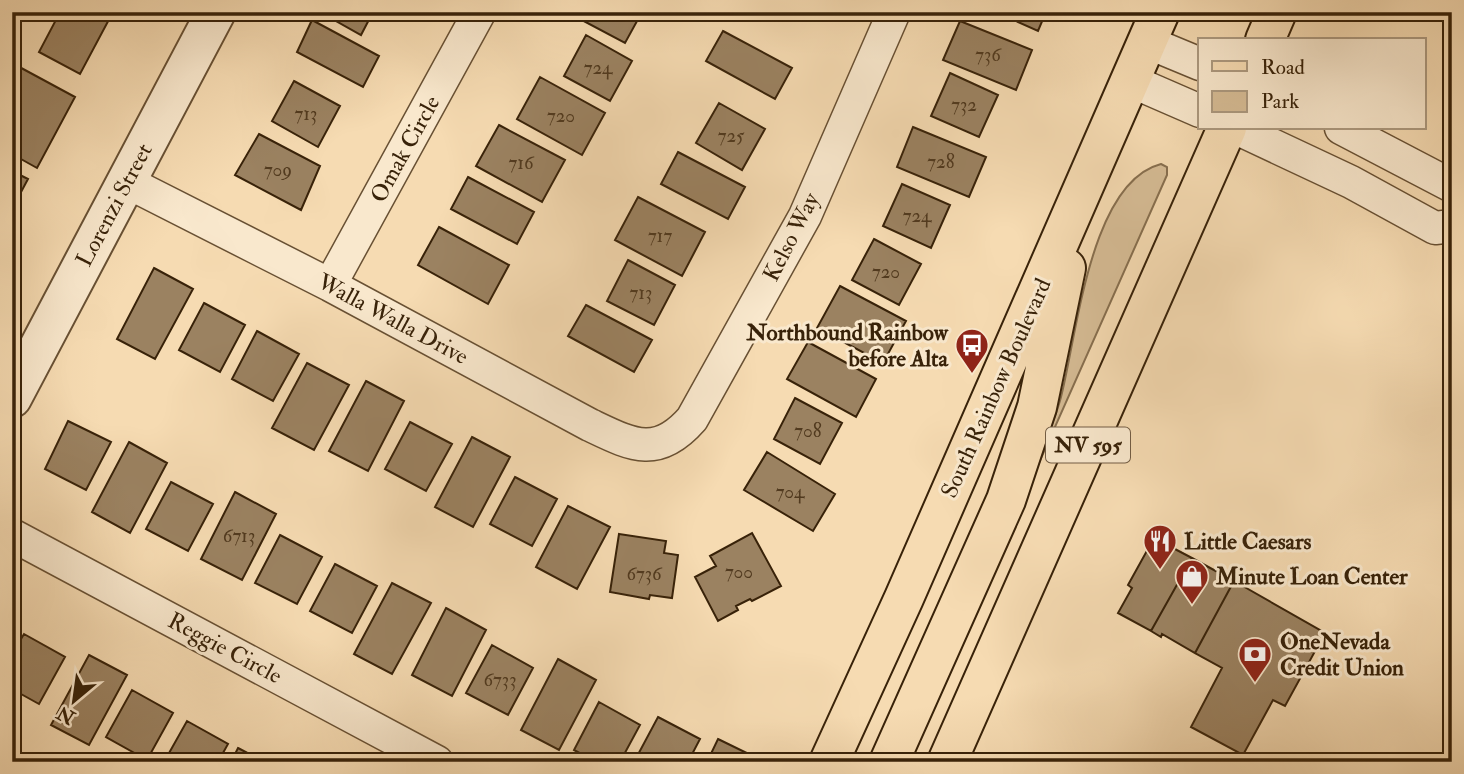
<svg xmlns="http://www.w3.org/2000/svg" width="1464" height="774" font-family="'IM FELL Double Pica',serif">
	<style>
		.green { fill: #d6bc95; stroke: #876f4f; stroke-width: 2 }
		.building { fill: #9b8261; stroke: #382209; stroke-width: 2 }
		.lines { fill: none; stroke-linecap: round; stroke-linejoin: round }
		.minor-casing { stroke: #685033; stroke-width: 35 }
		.tertiary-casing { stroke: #685033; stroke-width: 42 }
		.primary-casing { stroke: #382209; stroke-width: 42 }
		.minor { stroke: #f9e8cd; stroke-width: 32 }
		.tertiary { stroke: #f9e8cd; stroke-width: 38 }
		.primary { stroke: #f6dbb2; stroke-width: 38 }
		.labels { text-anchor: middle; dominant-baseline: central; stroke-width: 6; stroke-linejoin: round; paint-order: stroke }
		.number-label { font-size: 19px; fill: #513a1f }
		.shield { fill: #f9e8cd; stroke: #725d44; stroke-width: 2 }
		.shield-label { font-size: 21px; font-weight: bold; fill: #382209 }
		.street-label { font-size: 23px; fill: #382209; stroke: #f9e8cd }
		.poi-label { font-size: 23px; font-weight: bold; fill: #382209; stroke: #f9e8cd; text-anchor: start }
	</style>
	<rect width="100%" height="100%" fill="#f6dbb2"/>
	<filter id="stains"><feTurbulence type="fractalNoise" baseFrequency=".00286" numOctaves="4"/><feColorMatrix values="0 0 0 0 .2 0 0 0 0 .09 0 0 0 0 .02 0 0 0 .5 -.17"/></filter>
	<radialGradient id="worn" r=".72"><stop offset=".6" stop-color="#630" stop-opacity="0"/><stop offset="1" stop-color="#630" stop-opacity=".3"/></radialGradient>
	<path class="green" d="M1161 164 1167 167V175L906 762H900L1049 432C1053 421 1058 409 1061 397 1077 335 1090 182 1161 164Z"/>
	<path class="building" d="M46 12H113L80 74 39 52 57 18Z
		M320 12H373L361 35Z
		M581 12H642L625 43 578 18Z
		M996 12H1046L1038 31Z
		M312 20 379 56 363 87 297 52Z
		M960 21 1032 50 1016 90 943 60Z
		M723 31 792 68 775 99 706 61Z
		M586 35 632 61 610 101 564 76Z
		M12 63 75 97 37 168 12 154V111L16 105 12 103Z
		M950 73 998 95 979 137 931 116Z
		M540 77 605 113 582 155 517 119Z
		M294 81 340 106 318 147 272 121Z
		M719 103 765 129 742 170 696 143Z
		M499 125 565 160 542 202 476 166Z
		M913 127 986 157 969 197 897 167Z
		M259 134 320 166 301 210 235 175Z
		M678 152 745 187 728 219 661 184Z
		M12 171 28 179 12 209Z
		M468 177 534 212 517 244 451 209Z
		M902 184 950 205 931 248 883 226Z
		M638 197 705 232 682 276 615 240Z
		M439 227 509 265 488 304 418 265Z
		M874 239 921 264 899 305 852 280Z
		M628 260 675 285 654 325 607 301Z
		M154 268 193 289 155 359 117 339Z
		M840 286 906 321 883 363 817 328Z
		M204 303 245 325 220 372 179 350Z
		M586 305 652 340 634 372 568 336Z
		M257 331 299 354 273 401 232 379Z
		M808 342 876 379 856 417 787 379Z
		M307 363 349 385 314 450 272 428Z
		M366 381 404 401 368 471 329 451Z
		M795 398 842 423 820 464 774 439Z
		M68 421 111 442 86 490 45 469Z
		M410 422 452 444 426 491 385 469Z
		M472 437 510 457 473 527 435 507Z
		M129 442 167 463 130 533 92 512Z
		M767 452 835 494 813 531 744 490Z
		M515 477 557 499 532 546 490 524Z
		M171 482 213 504 188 551 146 529Z
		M235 492 276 514 242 580 201 559Z
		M568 506 610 527 577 589 536 567Z
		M752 533 781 586 752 601 750 599 736 606 738 610 718 621 695 577 716 566 710 556Z
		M619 534 666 541 664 553 678 555 672 598 650 595 649 599 610 592Z
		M280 535 322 557 297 604 255 583Z
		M1154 538 1192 558 1151 631 1118 613 1132 588 1128 585Z
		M1192 558 1234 581 1195 653 1162 634 1161 637 1151 631Z
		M335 564 377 586 352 633 310 611Z
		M1234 581 1325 633 1285 706 1273 700 1243 755 1191 727 1222 668 1195 653Z
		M392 583 431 603 392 674 354 654Z
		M446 608 486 630 452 696 412 675Z
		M24 634 65 657 39 704 12 689V654Z
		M492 645 533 668 508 715 466 693Z
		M89 655 127 675 89 745 51 725Z
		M558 659 596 680 559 750 521 730Z
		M132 690 173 713 147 760 106 737Z
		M599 702 640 725 620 762H596L574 750Z
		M658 717 700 739 688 762H634Z
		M187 721 228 744 218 762H164Z
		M718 739 757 758 755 762H707Z
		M238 748 265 762H231Z"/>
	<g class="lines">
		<defs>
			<path id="minor" d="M1147 42 1200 64
				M1131 81 1200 111
				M1236 128 1351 182 1435 228 1452 226
				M1341 128 1452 186
				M127 182 330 285 590 425C632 445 657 459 692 419L805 216 894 12
				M330 285 479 13
				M12 535 437 762"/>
			<path id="tertiary" d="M12 398 216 12"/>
			<path id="primary" d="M1265 40 1277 12
				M829 762 904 598 1160 12
				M889 762 1006 500 1037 407 1066 268
				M947 762 1227 128"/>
		</defs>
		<use href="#minor" class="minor-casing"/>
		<use href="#tertiary" class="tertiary-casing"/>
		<use href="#primary" class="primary-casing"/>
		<use href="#minor" class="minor"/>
		<use href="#tertiary" class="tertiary"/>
		<use href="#primary" class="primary"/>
	</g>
	<defs>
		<symbol id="bus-pin" viewBox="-11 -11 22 30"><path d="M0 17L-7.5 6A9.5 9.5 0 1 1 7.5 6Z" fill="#8f2418" stroke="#f9e8cd"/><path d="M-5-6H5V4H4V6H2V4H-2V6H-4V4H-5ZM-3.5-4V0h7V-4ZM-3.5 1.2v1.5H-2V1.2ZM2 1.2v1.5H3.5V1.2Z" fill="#fff"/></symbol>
		<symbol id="restaurant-pin" viewBox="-11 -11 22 30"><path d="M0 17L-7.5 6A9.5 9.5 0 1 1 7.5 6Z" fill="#8f2418" stroke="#f9e8cd"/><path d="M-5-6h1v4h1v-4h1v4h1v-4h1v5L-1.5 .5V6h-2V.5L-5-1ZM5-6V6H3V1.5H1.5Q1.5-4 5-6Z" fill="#fff"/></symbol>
		<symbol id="shop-pin" viewBox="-11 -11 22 30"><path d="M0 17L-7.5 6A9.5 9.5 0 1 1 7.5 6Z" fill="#8f2418" stroke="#f9e8cd"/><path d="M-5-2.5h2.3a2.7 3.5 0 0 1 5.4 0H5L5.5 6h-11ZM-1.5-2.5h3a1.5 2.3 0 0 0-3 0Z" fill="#fff"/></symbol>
		<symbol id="bank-pin" viewBox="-11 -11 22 30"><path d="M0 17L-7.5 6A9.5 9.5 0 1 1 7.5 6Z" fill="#8f2418" stroke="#f9e8cd"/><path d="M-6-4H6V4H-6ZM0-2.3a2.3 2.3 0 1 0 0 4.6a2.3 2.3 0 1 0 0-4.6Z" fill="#fff"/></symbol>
	</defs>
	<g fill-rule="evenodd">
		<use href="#bus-pin" x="953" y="326" width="38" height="52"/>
		<use href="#restaurant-pin" x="1141" y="522" width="38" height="52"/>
		<use href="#shop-pin" x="1173" y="557" width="38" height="52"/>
		<use href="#bank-pin" x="1236" y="635" width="38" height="52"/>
	</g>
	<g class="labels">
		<g class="number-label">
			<text x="988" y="55">736</text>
			<text x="598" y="68">724</text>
			<text x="964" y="105">732</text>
			<text x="306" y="114">713</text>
			<text x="561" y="116">720</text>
			<text x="731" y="136">725</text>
			<text x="941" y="162">728</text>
			<text x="521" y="163">716</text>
			<text x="278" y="170">709</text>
			<text x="917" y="216">724</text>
			<text x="660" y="236">717</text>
			<text x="886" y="272">720</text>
			<text x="641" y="293">713</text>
			<text x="808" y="431">708</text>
			<text x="790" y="492">704</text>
			<text x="239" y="536">6713</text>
			<text x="739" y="572">700</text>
			<text x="644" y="574">6736</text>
			<text x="500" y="680">6733</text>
		</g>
		<rect class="shield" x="1046" y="427.5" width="84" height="35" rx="5"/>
		<g class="shield-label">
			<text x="1088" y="445">NV 595</text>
		</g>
		<g class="street-label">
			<text transform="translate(405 149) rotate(-61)">Omak Circle</text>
			<text transform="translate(114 205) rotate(-62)">Lorenzi Street</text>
			<text transform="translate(791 237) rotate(-63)">Kelso Way</text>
			<text transform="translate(393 319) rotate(28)">Walla Walla Drive</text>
			<text transform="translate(996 388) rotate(-66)">South Rainbow Boulevard</text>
			<text transform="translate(225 648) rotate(28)">Reggie Circle</text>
		</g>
		<g class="poi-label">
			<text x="948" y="332" text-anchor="end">Northbound Rainbow<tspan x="948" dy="26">before Alta</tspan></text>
			<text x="1184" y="541">Little Caesars</text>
			<text x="1216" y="576">Minute Loan Center</text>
			<text x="1280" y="641">OneNevada<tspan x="1280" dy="26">Credit Union</tspan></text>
		</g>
	</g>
	<rect width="1464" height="774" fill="none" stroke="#f6dbb2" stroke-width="42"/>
	<rect x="14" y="14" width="1436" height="746" fill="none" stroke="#382209" stroke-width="3.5"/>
	<rect x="21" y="21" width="1422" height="732" fill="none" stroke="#382209" stroke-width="2"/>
	<rect x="1198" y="38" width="228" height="91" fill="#f9e8cd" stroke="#ac997f" stroke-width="2"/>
	<rect x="1212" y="61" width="35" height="10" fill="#f6dbb2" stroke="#ac997f" stroke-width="2"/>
	<text x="1261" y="74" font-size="21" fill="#382209">Road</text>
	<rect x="1212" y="91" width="35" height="21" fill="#d6bc95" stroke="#ac997f" stroke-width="2"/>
	<text x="1261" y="108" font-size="21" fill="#382209">Park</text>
	<g transform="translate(74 701) rotate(209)" stroke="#f9e8cd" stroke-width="5" paint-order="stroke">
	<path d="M0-5L12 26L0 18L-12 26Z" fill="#382209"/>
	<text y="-10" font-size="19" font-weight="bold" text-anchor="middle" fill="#382209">N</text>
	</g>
	<rect width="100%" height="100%" filter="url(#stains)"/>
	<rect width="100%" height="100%" fill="url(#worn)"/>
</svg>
